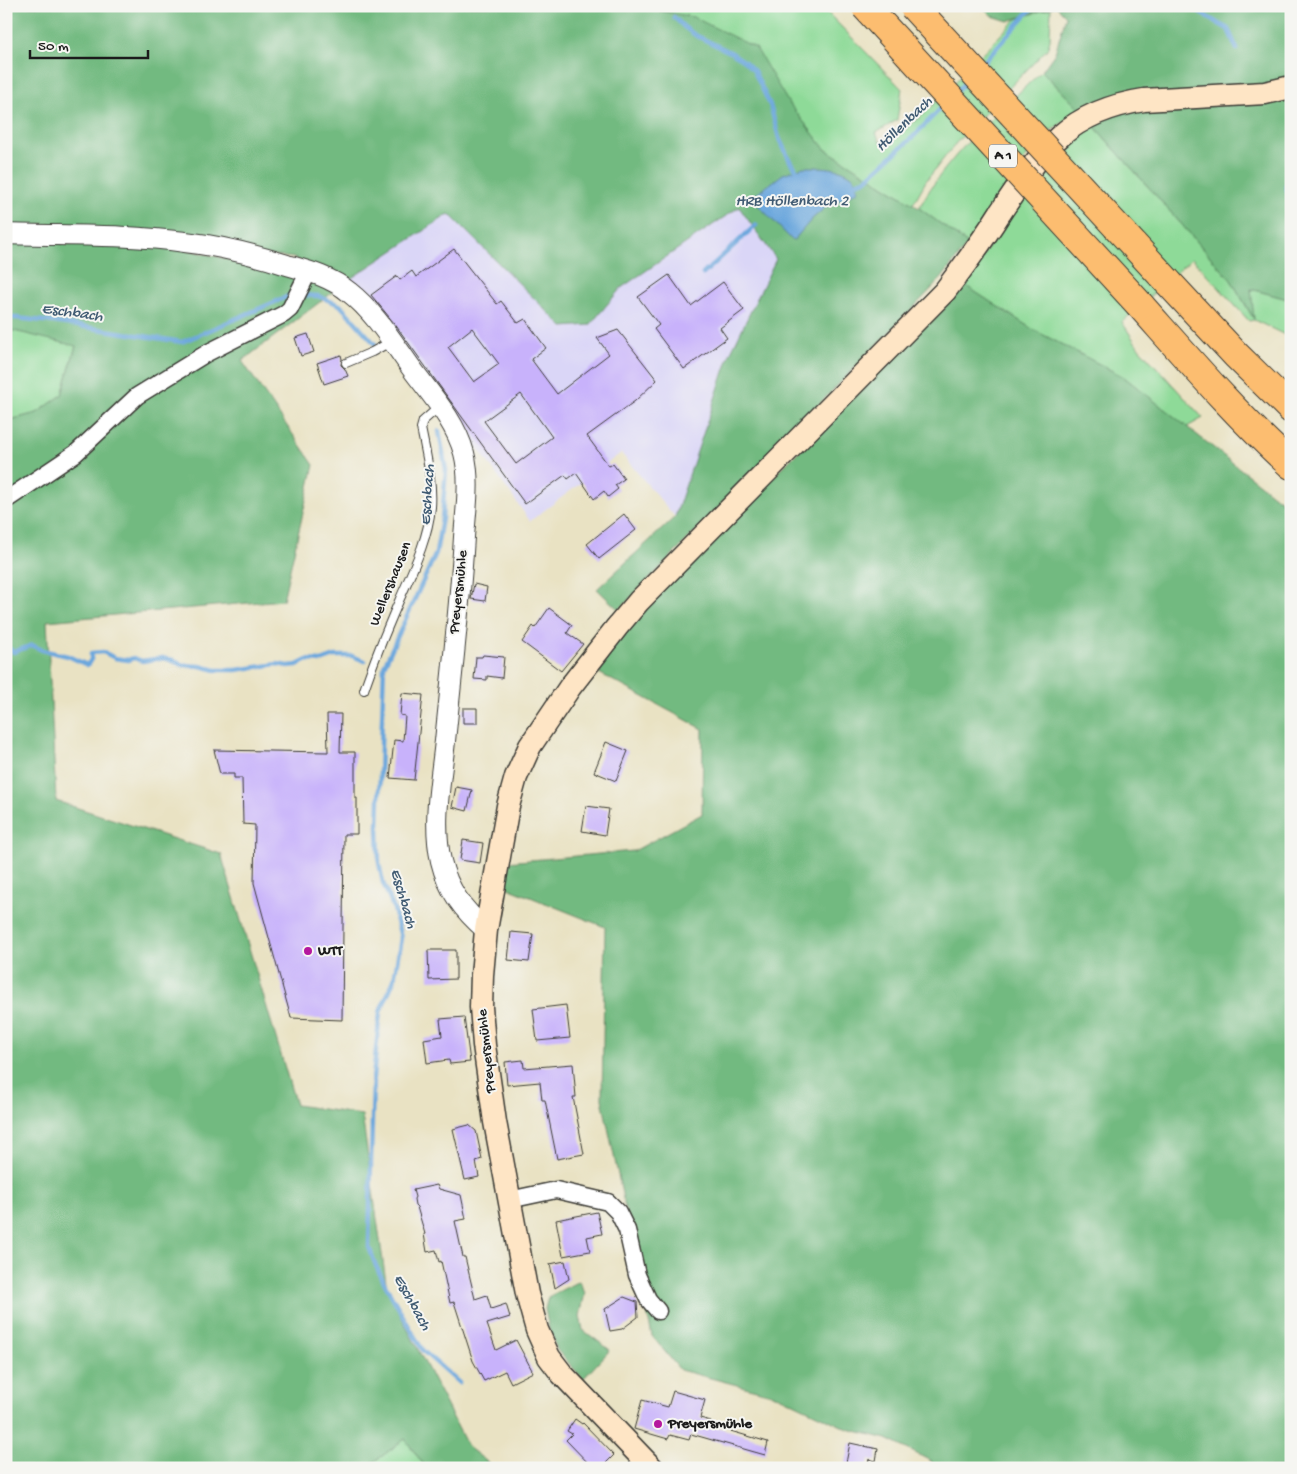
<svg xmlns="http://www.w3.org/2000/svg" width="1297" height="1474" font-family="'Gochi Hand',sans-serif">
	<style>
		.built { fill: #dad6f7 }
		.green { fill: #8eda98; stroke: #557b5a }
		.forest { fill: #72ba80; stroke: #476b4e }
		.water { fill: #6ca7dd; stroke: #44627c }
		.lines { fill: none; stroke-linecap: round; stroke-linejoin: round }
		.stream { stroke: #6ca7dd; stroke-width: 4.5 }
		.building { fill: #c8b2fb; fill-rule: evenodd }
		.service-casing { stroke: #3b3a35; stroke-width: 10 }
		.minor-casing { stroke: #3b3a35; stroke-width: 19 }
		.tertiary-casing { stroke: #3b3a35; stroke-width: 22 }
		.secondary-casing { stroke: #3b3a35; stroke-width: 25 }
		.motorway-casing { stroke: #3b3a35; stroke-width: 30 }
		.service { stroke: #fff; stroke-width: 8 }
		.minor { stroke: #fff; stroke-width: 16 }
		.tertiary { stroke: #fff; stroke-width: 20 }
		.secondary { stroke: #fee5c5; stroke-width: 22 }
		.motorway { stroke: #fcbd6f; stroke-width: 28 }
		.motorway-bridge-casing { stroke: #3b3a35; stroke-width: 30; stroke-linecap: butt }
		.motorway-bridge { stroke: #fcbd6f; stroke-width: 28 }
		.poi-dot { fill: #b5179e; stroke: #f6f6f2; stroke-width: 2 }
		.labels { text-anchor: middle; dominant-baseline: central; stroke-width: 4; stroke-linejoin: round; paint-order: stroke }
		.shield { fill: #f6f6f2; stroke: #5d5d5c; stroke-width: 1 }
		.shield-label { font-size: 14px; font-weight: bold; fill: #1c1c1c }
		.street-label { font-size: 15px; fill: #1c1c1c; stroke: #f6f6f2 }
		.poi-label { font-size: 15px; font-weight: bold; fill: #1c1c1c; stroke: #f6f6f2; text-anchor: start }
		.water-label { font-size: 16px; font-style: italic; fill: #405b73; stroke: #f6f6f2 }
	</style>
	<rect width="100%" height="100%" fill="#f6f6f2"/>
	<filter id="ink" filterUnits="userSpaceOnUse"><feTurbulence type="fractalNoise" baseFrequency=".02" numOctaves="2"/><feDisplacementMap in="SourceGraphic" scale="10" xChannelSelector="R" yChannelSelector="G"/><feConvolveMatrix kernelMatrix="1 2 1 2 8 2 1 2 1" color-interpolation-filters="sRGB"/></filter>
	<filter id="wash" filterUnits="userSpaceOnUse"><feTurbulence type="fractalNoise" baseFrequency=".0096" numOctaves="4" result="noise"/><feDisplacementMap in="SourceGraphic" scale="20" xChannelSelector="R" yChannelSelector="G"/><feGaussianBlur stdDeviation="1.12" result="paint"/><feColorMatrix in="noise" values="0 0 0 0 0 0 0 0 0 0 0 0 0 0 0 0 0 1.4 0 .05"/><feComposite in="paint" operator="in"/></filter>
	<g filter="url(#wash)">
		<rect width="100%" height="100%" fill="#e9e2c3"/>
		<path class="built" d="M739 207 776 259 730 354 675 517 621 453 530 521 363 288 347 281 449 214 563 327 590 325 621 288Z"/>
		<path class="green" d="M635 6H821L902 89 897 120 876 133 880 142 899 134 924 114 1016 19 1051 8 1050 40 1048 48 956 143 926 181 913 204 825 149 788 102Z
			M1042 71 1080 110 1049 132 1029 153 968 244 919 208C948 154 998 113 1042 71Z
			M1093 125 1231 280 1253 318 1251 289 1291 300V338L1254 320 1249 321 1192 258 1122 322 1139 348 1203 418 1187 427 1124 377 1032 329 963 284 1043 169 1077 135Z
			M6 329 76 345 62 395 37 413 6 421Z
			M405 1439 426 1468H366Z"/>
		<path class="forest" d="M6 6H635L693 17 756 48 788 102 825 149 919 208 968 244 941 279 619 610 597 589 675 517 730 354 776 259 739 207 621 288 590 325 563 327 449 214 347 281 294 258 6 226Z
			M982 6H1055L1008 21 992 16Z
			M1056 6H1291V300L1251 289 1254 319 1231 280 1080 110 1042 71 1055 53 1066 16Z
			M6 242 176 247 300 276 333 292 242 361 314 465 283 600 47 621 56 801 221 854 296 1105 362 1115 387 1289 468 1447 495 1468H426L405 1439 366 1468H6V421L37 413 62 395 76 346 6 329Z
			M963 284 1032 329 1124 377 1291 509V1468H936L931 1461 887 1439 848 1429 779 1396 680 1370 652 1336 602 1099 605 927 503 886 507 862 634 851 702 814 703 729 599 673 616 637Z
			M579 1281 585 1293 580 1316 583 1330 610 1350 583 1379 557 1350 549 1329 545 1309 548 1297Z"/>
		<path class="water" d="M803 167C818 167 844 166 855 179 857 182 857 188 858 191L826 207 812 219 793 241 751 198 783 174Z"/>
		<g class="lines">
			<path class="stream" d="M1188 6 1228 29 1237 49
				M674 17 684 27 695 35 732 53 745 62 754 71 770 105 779 138 791 163 800 174
				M980 66 1034 6
				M956 92 968 79
				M852 184 865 180 914 136 944 105
				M1286 186 1291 201
				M703 274 756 225
				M301 295 318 296 340 305 375 344
				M6 317 53 322 182 342 291 295
				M439 431 446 470 442 518 436 553 384 666 378 827 379 863 383 883 394 909 401 938 394 980 380 1012 373 1078 369 1247 376 1266 386 1286 423 1351 459 1383
				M6 647 14 652 32 645 42 650 68 656 87 665 91 660V653L103 652 115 658 128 660 134 658 142 661 162 658 173 660 183 665 200 666 216 670H236L277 664 288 666 297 665 307 660 321 661 335 656H352L365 661"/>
		</g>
		<g id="blocks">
			<path class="building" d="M454 249 497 304 501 301 518 323 525 319 546 348 531 359 557 394 609 354 597 338 618 330 657 380 635 401 587 436 609 466 613 464 624 479 615 485 618 489 608 497 604 491 594 499 576 473 568 479 565 475 525 504 394 323 371 295 397 276 400 280 412 271 416 277ZM472 328 499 364 474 382 448 347ZM521 394 552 437 516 464 484 421Z
				M669 275 691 306 723 282 744 310 720 328 727 338 684 369 654 329 659 325 638 297Z
				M308 334 314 352 301 356 295 338Z
				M341 355 342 359 341 365 345 369 348 376 324 384 317 363Z
				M624 514 636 530 599 559 587 544Z
				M474 584 487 587 485 601 471 599Z
				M549 608 572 625 567 633 583 644 561 671 522 642 533 626 535 628Z
				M483 655 504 657 502 678 487 676V680L474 679 476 657H482Z
				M402 693 423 695 414 780 390 778 394 740 403 741 405 716 400 715Z
				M463 708H477V723H463Z
				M327 714H341L340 752H355V798H357V834H344L342 1020 291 1018 254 883 255 825 243 824 242 778H234V774H220L214 750 328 752Z
				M606 742 628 751 616 781 594 772Z
				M456 787 472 790 467 811 452 807Z
				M586 806 609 809 605 835 582 831Z
				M463 840 483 843 480 863 460 860Z
				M511 932 533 934 529 962 508 960Z
				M428 950H456V979L429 980Z
				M566 1005 570 1038 537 1041 533 1009Z
				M464 1017 470 1062 450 1064 449 1060 427 1063 424 1039 442 1036 440 1019Z
				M523 1060 524 1068 573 1064 576 1097H573L584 1154 557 1159 545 1100H542L540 1082 507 1085 505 1062Z
				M469 1125 476 1131 482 1159 476 1161 479 1177 465 1180 453 1129Z
				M437 1185 439 1189 461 1195 466 1219 455 1221 463 1257H465L475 1299 487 1295 491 1309 506 1304 510 1317 487 1324 496 1350 516 1340 533 1372 511 1383 505 1371 484 1381 473 1361 454 1302 450 1303 441 1261 439 1262 436 1250 427 1252 424 1234H425L417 1207 415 1205 414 1199 415 1197 413 1190Z
				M597 1212 602 1234 587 1237 590 1251 563 1256 556 1220Z
				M565 1261 569 1279 555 1288 550 1264Z
				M624 1297 637 1302 638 1317 622 1329 610 1331 605 1309Z
				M673 1391 705 1400 700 1418 711 1421 710 1425 768 1442 765 1455 691 1434 689 1440 670 1435 668 1439 634 1429 642 1400 668 1407Z
				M575 1419 582 1424 583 1423 614 1455 601 1468H593L566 1440 572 1434 567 1431Z
				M850 1443 878 1449 876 1461 869 1459 867 1468H845Z"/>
		</g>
	</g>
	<g filter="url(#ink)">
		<use href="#blocks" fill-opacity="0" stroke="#3b3a35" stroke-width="1"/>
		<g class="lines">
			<defs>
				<path id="service" d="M346 363 372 352 392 341
					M364 690C374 660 386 631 399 601 412 571 428 540 431 507 433 481 426 454 421 428L423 421 440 406"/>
				<path id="minor" d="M6 500 76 453 137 396 207 353 284 314 290 309 309 271
					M509 1200 556 1190 608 1202 618 1212 627 1230 637 1275 648 1299 658 1311"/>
				<path id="tertiary" d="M6 234C66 236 126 234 185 242 219 246 253 254 287 265 308 271 331 277 349 292 376 313 395 346 415 373 434 398 456 423 464 453 471 480 466 509 464 537 460 605 452 673 445 741 441 780 432 822 441 861 448 890 463 910 486 930"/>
				<path id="secondary" d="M652 1468 562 1374 549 1357 537 1330 527 1294 495 1122 484 1045 481 1007 482 975 486 930 508 806 516 777 530 746 570 687 617 627 639 601 945 291C964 266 983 240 1000 213 1041 152 1065 112 1144 100L1265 93 1291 87"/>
				<path id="motorway" d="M1167 281 1236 355 1291 409
					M1140 305C1189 360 1237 416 1291 465"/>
			</defs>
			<use href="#service" class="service-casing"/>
			<use href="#minor" class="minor-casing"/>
			<use href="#tertiary" class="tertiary-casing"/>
			<use href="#secondary" class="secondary-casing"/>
			<use href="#motorway" class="motorway-casing"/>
			<use href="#service" class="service"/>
			<use href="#minor" class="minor"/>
			<use href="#tertiary" class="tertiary"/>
			<use href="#secondary" class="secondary"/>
			<use href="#motorway" class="motorway"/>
			<defs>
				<path id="motorway-bridge" d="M865 6 1140 305
					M913 6 1167 281"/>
			</defs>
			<use href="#motorway-bridge" class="motorway-bridge-casing"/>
			<use href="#motorway-bridge" class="motorway-bridge"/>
		</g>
	</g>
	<g class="poi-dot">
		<circle cx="308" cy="951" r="5"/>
		<circle cx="658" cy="1424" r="5"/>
	</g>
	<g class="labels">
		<rect class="shield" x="989" y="144.5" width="28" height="23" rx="4"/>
		<g class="shield-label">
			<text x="1003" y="156">A 1</text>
		</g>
		<g class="street-label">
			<text transform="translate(391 584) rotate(-68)">Wellershausen</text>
			<text transform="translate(459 592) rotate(-84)">Preyersmühle</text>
			<text transform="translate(487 1051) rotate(-96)">Preyersmühle</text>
		</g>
		<g class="poi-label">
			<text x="318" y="951">WTT</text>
			<text x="668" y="1424">Preyersmühle</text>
		</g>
		<g class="water-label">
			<text transform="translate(905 125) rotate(-44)">Höllenbach</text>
			<text x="792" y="202">HRB Höllenbach 2</text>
			<text transform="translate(72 314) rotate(8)">Eschbach</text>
			<text transform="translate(429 495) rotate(-86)">Eschbach</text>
			<text transform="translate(402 899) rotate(74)">Eschbach</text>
			<text transform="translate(411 1303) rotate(61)">Eschbach</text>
		</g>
	</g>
	<rect width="1297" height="1474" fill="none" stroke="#f6f6f2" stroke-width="25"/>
	<path d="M30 50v8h118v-8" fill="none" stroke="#1c1c1c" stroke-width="2.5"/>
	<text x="38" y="50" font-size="15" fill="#1c1c1c" stroke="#f6f6f2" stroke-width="4" paint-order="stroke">50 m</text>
</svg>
